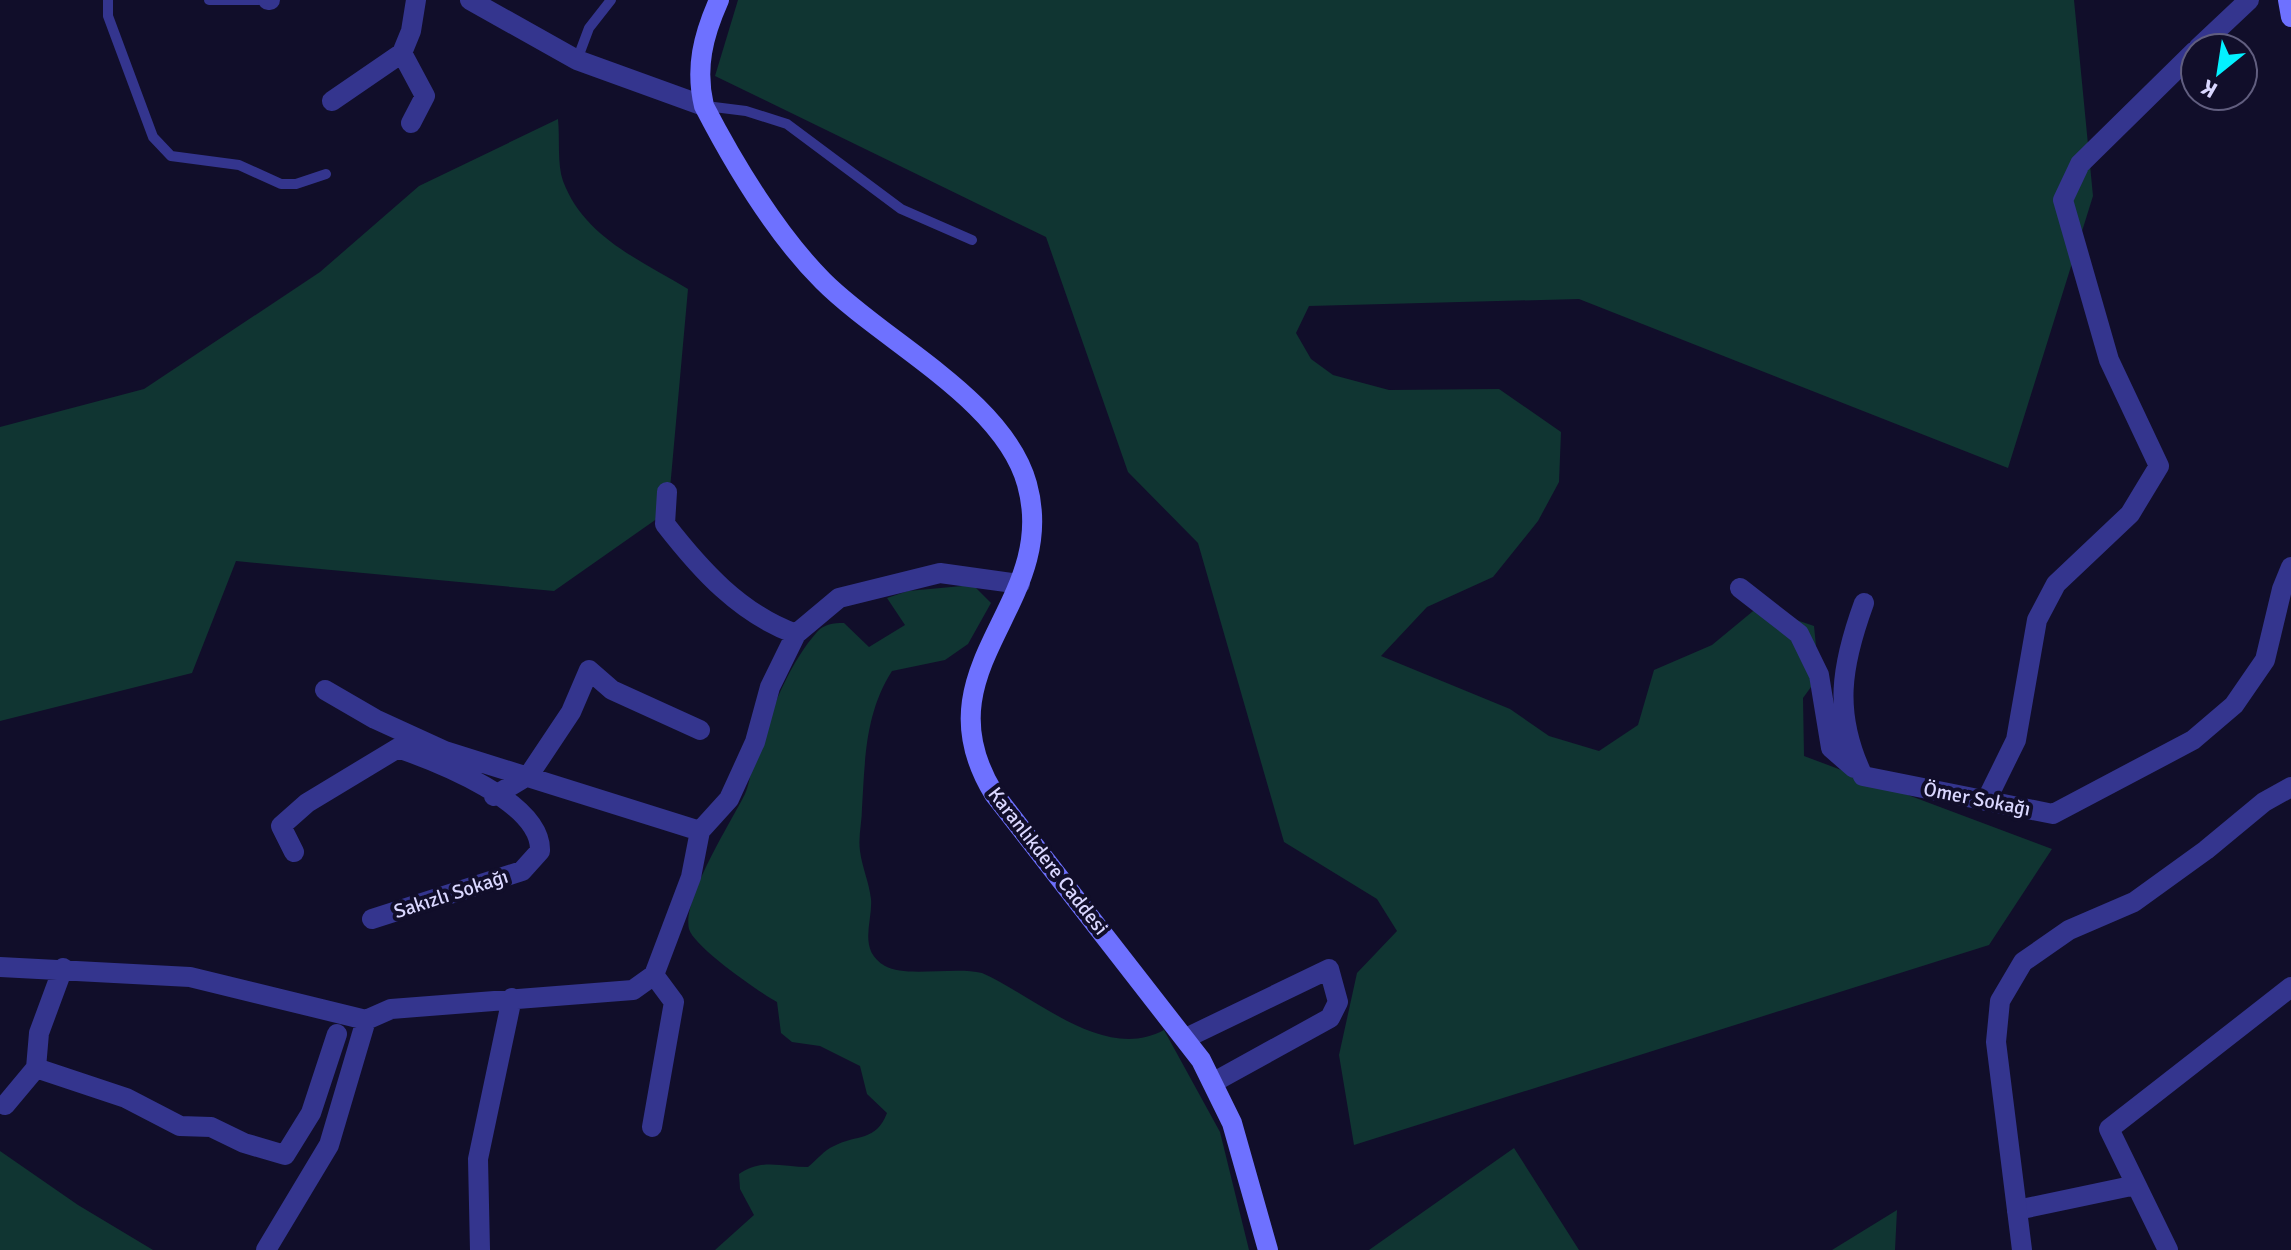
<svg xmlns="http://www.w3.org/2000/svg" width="2291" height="1250" font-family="Signika,sans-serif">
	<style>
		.green { fill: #103532 }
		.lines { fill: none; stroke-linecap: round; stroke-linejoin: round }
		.service { stroke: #34358e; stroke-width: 10 }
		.minor { stroke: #34358e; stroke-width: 20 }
		.tertiary { stroke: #34358e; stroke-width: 20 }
		.secondary { stroke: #6e71ff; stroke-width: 20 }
		.labels { text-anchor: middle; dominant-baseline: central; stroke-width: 8; stroke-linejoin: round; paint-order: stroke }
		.street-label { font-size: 20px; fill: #dad7ff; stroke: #110e2a }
	</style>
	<rect width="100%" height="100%" fill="#110e2a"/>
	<path class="green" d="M738 0H2074L2093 196 2008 468 1579 299 1309 306 1296 333 1311 359 1333 375 1389 390 1499 389 1561 432 1559 482 1538 521 1493 577 1427 607 1381 656 1510 709 1549 736 1599 751 1638 725 1654 670 1712 645 1758 607 1814 626 1819 676 1803 698 1804 756 2052 849 1989 945 1354 1145 1339 1055 1357 973 1397 931 1377 899 1284 842 1198 543 1128 472 1046 237 715 76Z
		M558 119C560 138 557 164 563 181 584 237 640 260 688 289L668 511 554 591 236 561 192 673 0 721V427L144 389 320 272 419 186Z
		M973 585 991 603 968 644 945 660 892 671C865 713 865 760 862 808 862 822 858 837 860 851 862 867 869 882 871 899 873 921 857 950 885 966 906 978 955 966 982 973 1035 996 1104 1063 1164 1030L1220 1132 1249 1250H715L754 1215 740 1189 739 1174C761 1158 783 1167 808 1167 817 1160 824 1150 834 1146 857 1134 876 1142 887 1113L867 1094 860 1066 820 1046 792 1042 781 1033 777 1002C759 992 694 947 689 929 682 899 731 822 745 794 749 785 750 775 753 765 767 722 786 667 817 632 824 624 833 623 844 623L869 647 905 625 887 598 908 591Z
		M1514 1148 1579 1250H1369Z
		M0 1151 78 1205 153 1250H0Z
		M1897 1210 1895 1250H1832Z"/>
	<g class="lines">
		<path class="service" d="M108 0V16L153 137 171 156 239 165 281 184H296L326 174
			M209 0H268
			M577 60 589 28 611 0
			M706 106 746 111 787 124 901 209 972 240"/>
		<path class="minor" d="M268 0H270
			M470 0 577 60 704 106
			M2198 48 2249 0
			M402 53 425 96 411 123
			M332 101 402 53 411 31 416 0
			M667 492 665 524C700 569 740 614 796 634
			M1740 588 1799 634 1819 675 1831 748 1854 768
			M1864 603C1841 666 1833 713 1863 776L2053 814 2193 740 2234 705 2265 660 2282 589 2291 567
			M325 690 375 719 445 751 700 831 729 799 755 742 770 687 796 634 839 598 940 573 1020 584
			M494 796 529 775 571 712 589 670 612 690 700 730
			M1986 801 2016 740 2037 620 2056 584 2130 514 2159 466 2109 360 2063 200 2080 164 2195 51
			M294 852 281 826 307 803 398 748C438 762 542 802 540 851L522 871 372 919
			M0 967 190 977 366 1020 329 1145 266 1250
			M366 1020 391 1009 633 990 654 975 691 877 700 831
			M1186 1038 1329 969 1338 1002 1330 1018 1214 1082
			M36 1068 126 1098 180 1126 211 1127 244 1143 285 1155 311 1113 337 1034
			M5 1105 36 1068 39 1033 63 968
			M652 1127 674 1002 654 975
			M2017 1210 2136 1185
			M480 1250 478 1159 512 998
			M2168 1250 2109 1129 2291 987"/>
		<path class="tertiary" d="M2022 1250 1996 1042 2000 1001 2023 962 2069 930 2134 902 2206 850 2264 802 2291 787"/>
		<path class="secondary" d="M719 0C703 36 695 68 704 106 734 164 777 235 823 281 884 342 1004 400 1027 484 1061 606 916 667 994 794L1201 1060 1232 1123 1268 1250
			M2288 0 2291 17"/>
	</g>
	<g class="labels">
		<g class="street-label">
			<text transform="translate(1977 799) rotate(11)">Ömer Sokağı</text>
			<text transform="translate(1048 861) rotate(52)">Karanlıkdere Caddesi</text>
			<text transform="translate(451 894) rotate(-18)">Sakızlı Sokağı</text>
		</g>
	</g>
	<g transform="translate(2219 72) rotate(210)"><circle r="38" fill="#110e2a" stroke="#615e7f" stroke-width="2"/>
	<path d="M0-6L14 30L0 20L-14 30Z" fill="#03f1ff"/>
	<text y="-12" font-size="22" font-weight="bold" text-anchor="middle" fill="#dad7ff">K</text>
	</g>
</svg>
